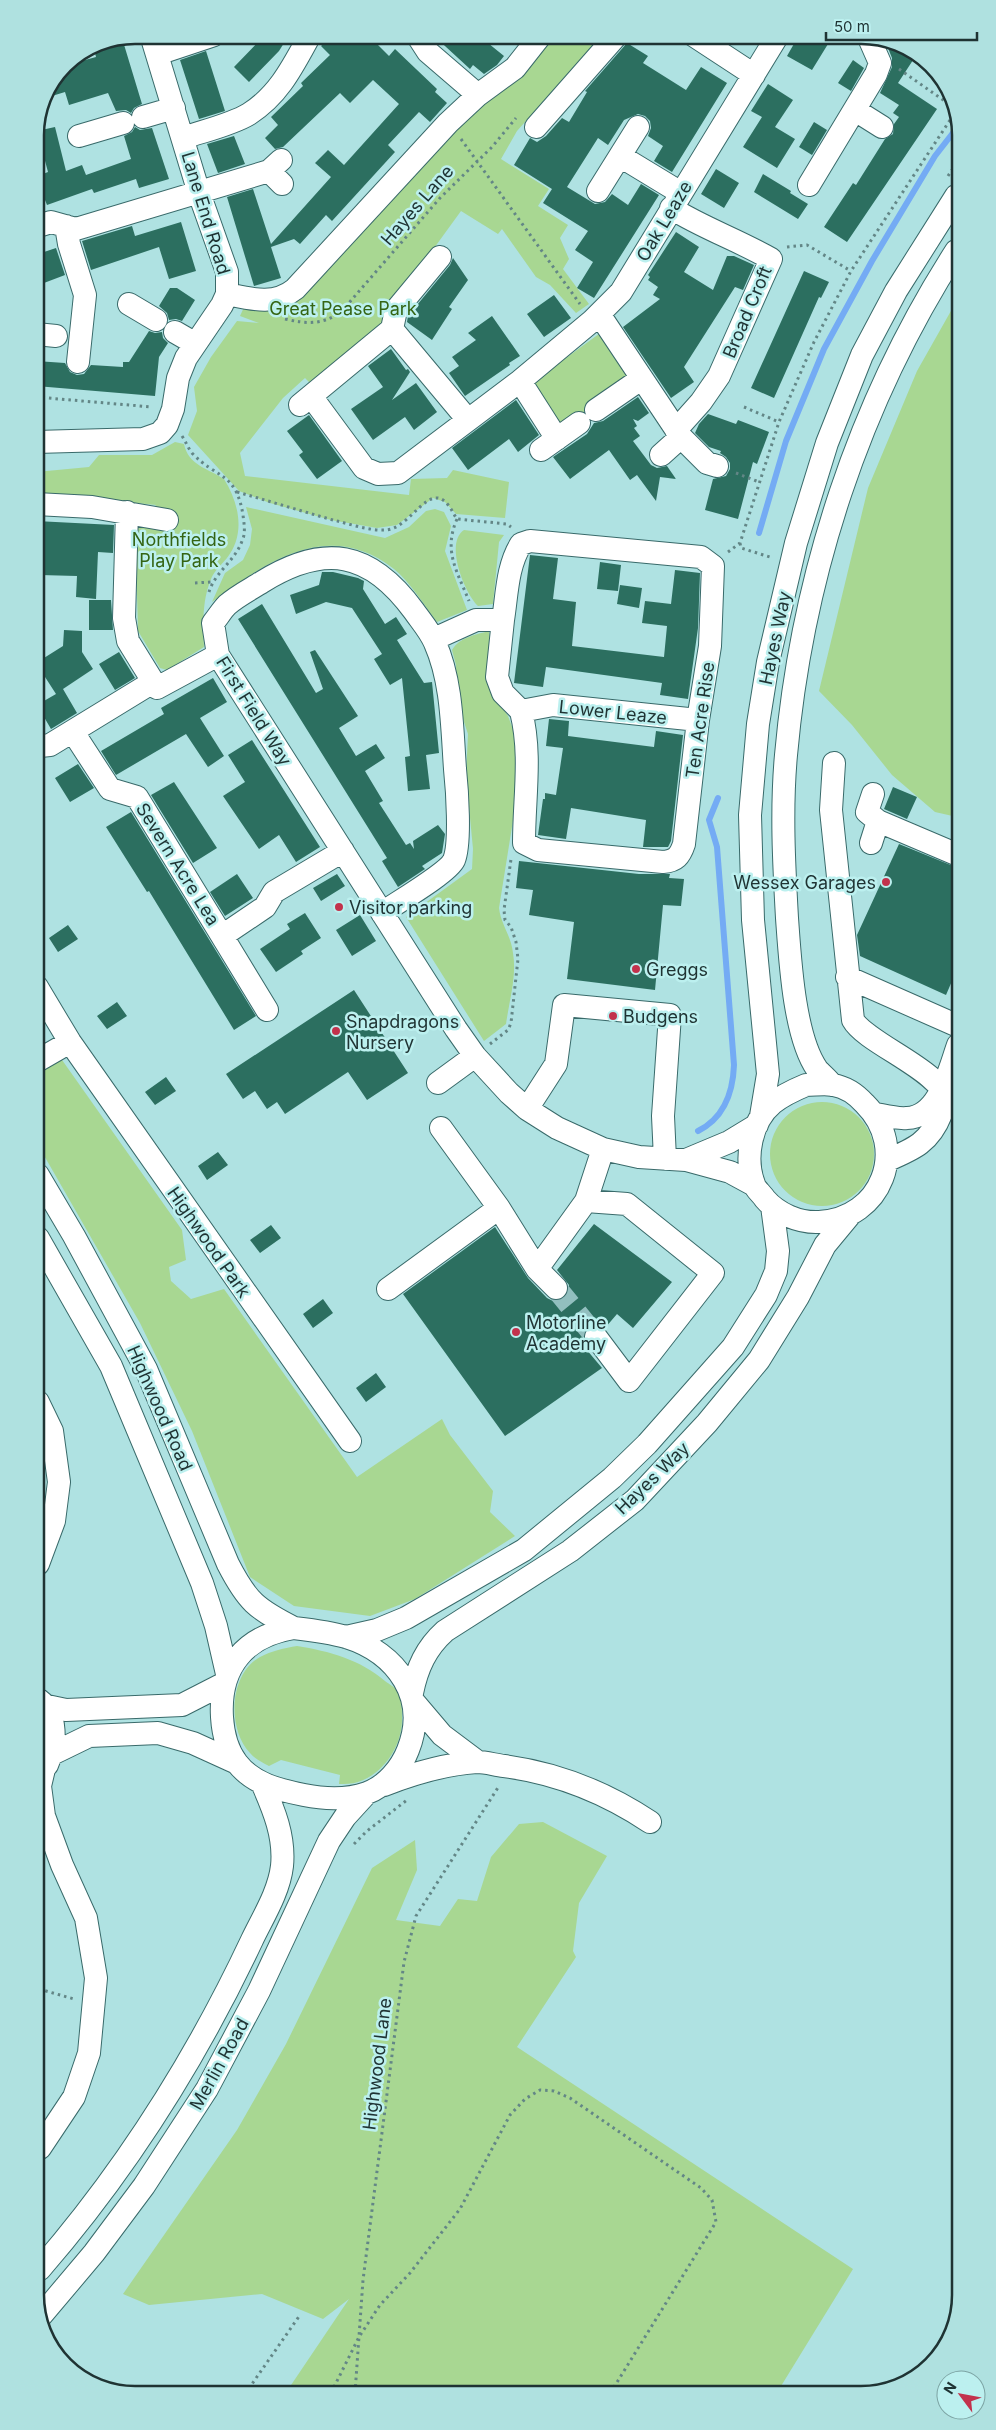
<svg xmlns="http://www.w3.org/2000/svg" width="996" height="2430" font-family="Inter,sans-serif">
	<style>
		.green { fill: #a8d792 }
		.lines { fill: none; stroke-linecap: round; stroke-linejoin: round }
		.stream { stroke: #74abf4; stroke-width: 6 }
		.building { fill: #2c6f60 }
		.minor-tunnel { stroke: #92bfbf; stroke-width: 22; stroke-dasharray: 22 11; stroke-linecap: butt }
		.minor-casing { stroke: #396a6a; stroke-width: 24 }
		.path { stroke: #638686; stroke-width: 3; stroke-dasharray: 2.5 4; stroke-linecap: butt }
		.minor { stroke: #fff; stroke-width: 22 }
		.poi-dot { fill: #c2324c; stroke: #bcf0ef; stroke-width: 2 }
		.labels { text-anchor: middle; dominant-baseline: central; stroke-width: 5; stroke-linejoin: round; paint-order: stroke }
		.street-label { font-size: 18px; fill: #1f3333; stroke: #bcf0ef }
		.park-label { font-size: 18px; fill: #346413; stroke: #bcf0ef }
		.poi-label { font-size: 18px; fill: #1f3333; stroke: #bcf0ef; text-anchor: start }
		.rim { fill: none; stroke: #1f3333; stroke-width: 2.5 }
	</style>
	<rect width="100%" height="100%" fill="#afe2e2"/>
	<path class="green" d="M548 35H602L517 131 501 159 549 189 538 206 568 225 560 238 569 259 563 269 589 304 576 313 550 285 536 277 502 229 498 234 461 211 384 317 379 333 310 383 305 378 283 398 240 453 245 476 409 495 411 479 447 478 453 470 509 482 505 518 456 514 445 502 433 498 397 525 377 528 331 520 270 503 239 491 188 435 197 411 194 387 211 357 237 321 259 323 240 316 245 305 272 310 288 306 414 176 416 166Z
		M956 302 957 817 935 812 892 775 852 725 819 691 868 488 917 371Z
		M603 331 631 378 560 429 529 385Z
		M175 442 184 444C188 465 209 469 224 479 239 503 246 534 227 558 222 564 214 571 211 579 202 601 203 624 204 647L167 670 160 668 138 631 135 521 145 519 156 505 36 493V472L89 467 99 455H152Z
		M246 507 385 538 409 527 426 511 435 509 444 512 451 526 445 551 467 610 437 622C425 606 409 581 394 569 329 518 267 561 212 602L225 573 243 560 250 545 252 529Z
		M464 530 504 535 499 542 493 604 478 606C465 594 444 543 464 530Z
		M489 631 498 701 508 716 514 732 519 783 499 908C501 925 511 935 513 953 517 976 509 1002 506 1024L484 1041 406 917 472 869 473 849 466 776 468 734 457 701 456 665 452 650C460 637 475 635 489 631Z
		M55 1050 182 1230 186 1260 169 1267 171 1281 191 1299 224 1289 357 1477 442 1419 450 1435 493 1491 490 1512 515 1536 415 1599 370 1616 294 1606 250 1577 192 1431 140 1323 38 1145 37 1061Z
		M770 1154a52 52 0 1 1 104 0a52 52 0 1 1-104 0Z
		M297 1646C329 1651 361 1660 385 1681 389 1684 395 1687 397 1691 402 1698 402 1709 402 1717 403 1744 385 1773 358 1782 352 1784 345 1784 339 1784L340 1775 281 1760 269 1766C262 1762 255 1759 250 1753 227 1729 229 1674 260 1657 271 1651 285 1648 297 1646Z
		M543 1822 607 1856 579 1903 573 1951 576 1957 517 2047 853 2269 778 2391 285 2394 349 2299 323 2319 262 2294 149 2305 123 2294 237 2130 286 2044 372 1868 415 1840 417 1870 396 1920 440 1926 458 1899 477 1901 491 1857 519 1824Z"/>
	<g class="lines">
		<path class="stream" d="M759 533 786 441 824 349 872 261 935 156 956 129
			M698 1131C724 1118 733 1092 734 1065L717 847 709 820 718 798"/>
	</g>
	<path class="building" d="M265 35H289L279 51 249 82 234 67Z
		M332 35H368L389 56 395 49 437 89 435 92 447 103 430 122 419 112 388 145 395 152 332 221 326 215 300 244 294 239 271 247 281 278 254 286 227 197 253 189 271 244 331 177 315 163 328 150 344 165 399 104 373 80 350 103 340 93 283 147 275 149 265 138 278 125 271 117 303 86 301 83 330 55 321 46Z
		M433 35H478L504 56 497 65 484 74 473 65 470 69Z
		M799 35H814L828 44 812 70 787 56Z
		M122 38 142 104 134 108 131 113 126 110 116 111 108 93 69 105 65 92 42 99 63 66 96 57 93 45 97 42Z
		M627 43 648 56 643 63 686 90 701 67 727 83 672 172 654 161 663 146 648 136 651 128 650 121 645 116 638 114 624 120 608 145 598 138 567 187 595 204 605 202 612 194 628 205 641 184 659 195 594 298 577 288 593 262 575 250 588 231 543 203 552 189 514 165 530 138 537 142 546 136 562 118 569 122 587 92 585 91Z
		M891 44 917 54 898 83 937 109 847 242 824 227 853 183 856 185 885 139 893 134 894 124 899 117 893 113 899 105 880 93 892 67V58L888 48Z
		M206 51 225 111 199 119 180 60Z
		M853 60 864 68 851 91 838 83Z
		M768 84 793 100 775 127 795 139 777 168 743 147 762 117 751 111Z
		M814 122 827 130 812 155 799 147Z
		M55 127 66 171 82 165 86 175 131 159 124 136 132 132 135 127 140 130 152 128 169 179 139 188 136 179 94 193 92 189 47 205 45 200 41 201 39 196 35 197V177L48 172 37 131Z
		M234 136 245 164 218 173 207 144Z
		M716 169 739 183 724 208 701 194Z
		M763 174 791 191 790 193 808 204 798 219 754 192Z
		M181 222 196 271 169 279 159 247 91 270 82 241 132 226 135 236Z
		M676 232 699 247 684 272 713 290 727 256H734L754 265 743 290 735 287 684 367 694 382 671 398 623 327 660 299 653 295 658 287 648 280 650 277 648 275Z
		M56 248 65 275 36 286 35 255Z
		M453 258 468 280 449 307 452 309 432 340 407 322 408 316 450 265Z
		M804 271 829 282 821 298 819 297 774 398 751 388Z
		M170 288H177L195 300 182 321 176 319 169 320 167 313 159 306Z
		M554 295 571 318 544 337 527 314Z
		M492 316 520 356 509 363 510 365 465 396 449 373 459 366 452 357 476 340 468 333Z
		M149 331 155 333 162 332 163 338 168 343 159 357 155 396 36 386V361L65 363 70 372 77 375 84 374 91 365 123 367V362H129Z
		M391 349 406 370 408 369 410 372 392 400 416 383 437 412 414 430 405 417 373 440 351 409 383 387 368 366Z
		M638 397 649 413 638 421 633 419 637 426 634 428 640 436 633 441 651 465 657 468 667 466 676 479 660 477 656 501 637 475 630 480 609 450 570 479 553 457 587 434 594 423 603 421Z
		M516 400 539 435 518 452 509 439 468 470 452 448Z
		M708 414 736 424 738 420 769 432 757 464 753 462 738 519 705 510 713 479 726 476 730 469V463L726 457 720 453 721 451 709 447 695 433 699 424Z
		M309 415 342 461 317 479 299 455 303 452 287 431Z
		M36 521 114 525 113 553 98 552 96 599 76 597 77 576 40 575 42 549H36Z
		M530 555 558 558 553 599 576 602 572 646 664 657 667 626 642 623 645 601 671 604 675 570 700 573 698 628 688 699 660 695 662 683 546 667 543 687 514 683Z
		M600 562 621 565 618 591 597 589Z
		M322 572H333L358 578 364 581 363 589 385 624 396 617 407 634 397 640 424 683 432 682 439 753 426 755 430 789 408 791 405 757 410 756 402 678 390 685 374 659 382 654 352 608 326 602 296 614 290 595 319 585Z
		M620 585 642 588 639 608 617 604Z
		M89 600H111L113 630H89Z
		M262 604 316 693 323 689 310 652 315 650 358 716 339 728 356 756 376 744 385 758 365 771 383 801 379 803 406 845 410 843 414 849 413 841 438 825 445 834 442 853 422 866 425 869 398 887 382 861 387 858 238 619Z
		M64 630 82 631V652L93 669 63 689 77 713 51 729 37 705 56 694 36 663 63 646Z
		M119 652 135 678 115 690 99 664Z
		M213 678 227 702 200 718 224 756 208 767 186 734 116 775 101 751 164 714 161 708Z
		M549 719 569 721 568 736 654 747 656 731 683 735 671 841 668 847H643L646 820 571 808 566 839 538 835 543 799H545V793L556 795 563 748 546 746Z
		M252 740 320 847 296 862 279 835 259 849 223 796 245 782 228 755Z
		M78 764 94 788 70 802 55 778Z
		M174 782 217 848 193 863 151 795Z
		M893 787 917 797 907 819 884 809Z
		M131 812 256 1016 234 1030 149 891 147 892 106 827Z
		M899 844 958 868V967L946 995 860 956 857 935Z
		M519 861 639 874H670L669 878 684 879 681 906 663 905 655 990 567 979 574 922 529 915 533 890 516 888Z
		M237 874 253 898 225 916 210 892Z
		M337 874 345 886 321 901 313 888Z
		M305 913 321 938 301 951 303 954 276 972 260 949 290 929 287 924Z
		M360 915 376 941 352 956 336 930Z
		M68 925 78 939 58 952 49 938Z
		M354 990 408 1073 367 1100 348 1072 285 1114 277 1102 267 1109 255 1091 243 1099 226 1074Z
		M117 1002 127 1016 107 1029 97 1016Z
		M166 1077 176 1091 155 1105 145 1092Z
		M218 1152 228 1165 207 1180 198 1166Z
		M594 1224 672 1282 633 1328 617 1314 605 1328 595 1324 588 1327 584 1332 583 1339 586 1349 602 1368 505 1436 403 1294 495 1227 528 1278 547 1298 553 1301 560 1300 568 1292 569 1285 557 1270Z
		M271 1225 281 1238 260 1253 250 1240Z
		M323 1299 333 1313 313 1328 303 1314Z
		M376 1373 386 1387 366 1402 356 1388Z"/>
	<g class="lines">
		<path class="minor-tunnel" d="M556 1288 596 1337"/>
		<defs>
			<path id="minor" d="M417 35 428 52 478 95
				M693 35 754 75
				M157 54 214 35
				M855 110 882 127
				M143 117 174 108
				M536 127 617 35
				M79 136 123 123
				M183 138C203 131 231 125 249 114 279 95 293 66 310 35
				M620 156 681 193
				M281 160 269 171 282 184
				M809 185 876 74 880 63 869 38
				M598 191 638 127
				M671 208C703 228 738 240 771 259L719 376 701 402 676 430
				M66 226 69 244 85 295 78 362
				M35 227 51 222 76 229 269 171
				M227 294C251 299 274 306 295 289L448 123 478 95 515 68 541 35
				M129 304 156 320
				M599 314 681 437 707 463 717 466
				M392 329 396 310 440 257
				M175 332 194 343
				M36 334 56 336
				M520 381 557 439
				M311 396 364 468 378 474 398 473 520 381 592 321 621 292 778 35
				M300 405 392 329 468 420
				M596 410 641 379
				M36 442 143 439 160 433 167 425 173 409 178 378 186 358 222 305 227 294V272L199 193 151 35
				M541 450 579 423
				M661 455 681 437
				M36 504 92 507 167 520
				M127 512 124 618 128 641 157 688 218 655
				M503 620C507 595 507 566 521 544L530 541 701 557 713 566 710 646 698 720 684 844C680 856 676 861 663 862L538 850 524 843C524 798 532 755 521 711
				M434 639 476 620H503L497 677 503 693 521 711
				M521 711 553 705 698 720
				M73 732 110 789 137 797 222 936 265 907 274 892 343 851
				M37 743 40 746 50 745 153 682
				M834 763 831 810 853 1020C866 1044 950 1074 945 1103 945 1106 942 1111 941 1114 930 1142 914 1149 888 1160
				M878 821 958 855
				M871 843 878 821 867 812 873 794
				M382 913C396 903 448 873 454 860 461 843 457 788 455 769 452 727 452 681 435 643 430 631 421 621 414 611 370 551 325 543 262 582 251 589 237 596 227 605 222 610 218 617 213 623L218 655 456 1029 475 1056 509 1093 527 1109 557 1128 603 1149 639 1157 686 1160 730 1172 754 1185
				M222 936 267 1010
				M847 977 958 1026
				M37 987 70 1042 350 1441
				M37 1061 70 1042
				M438 1083 475 1056
				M806 1085C815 1085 825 1083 833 1085 846 1087 856 1094 865 1104 909 1148 882 1219 819 1222 799 1223 778 1214 765 1199 762 1194 755 1189 754 1184 744 1158 751 1121 773 1103 783 1095 794 1090 806 1085Z
				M832 1085C828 1079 821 1074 817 1069 794 1036 790 959 787 918 784 865 781 809 786 755 802 576 859 402 956 251
				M527 1109 556 1064 564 1005 670 1015 663 1116 665 1159
				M876 1114C886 1116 897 1119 907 1118 939 1117 949 1070 958 1045
				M761 1116 768 1074 753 920 750 815 758 724 768 662 796 543 827 443 862 355 896 291 956 196
				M441 1128 499 1208 537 1269 556 1288
				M686 1160 729 1142 757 1125
				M38 1175 74 1236 146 1369 228 1564C247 1601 256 1609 294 1628
				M586 1201 627 1204 713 1273 629 1381 596 1337
				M38 1238 111 1366 202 1583 216 1626 227 1674
				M537 1269 586 1201 603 1149
				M388 1289 499 1208
				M38 1402 52 1431 59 1482 54 1521 38 1564
				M294 1628C311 1630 329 1632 346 1637 397 1653 429 1698 408 1750 401 1768 386 1786 367 1793 347 1800 324 1799 304 1795 279 1790 253 1784 237 1763 227 1750 223 1733 222 1717 219 1667 245 1636 294 1628Z
				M346 1637 377 1630 406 1618 524 1550 612 1478 647 1444 733 1347 766 1295 776 1271 778 1251 772 1206
				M412 1693C417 1668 426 1648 445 1631L570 1551 635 1500 707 1423 759 1360 798 1297 825 1245 849 1216
				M39 1700C58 1714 56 1745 47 1765
				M414 1702 442 1735 478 1762
				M47 1706 66 1710 182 1705 223 1684
				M52 1754 89 1736 158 1733 193 1743 237 1763
				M384 1785C412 1774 446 1764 477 1762 486 1762 495 1765 504 1766 557 1773 605 1792 650 1822
				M40 2148 74 2097 89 2053 96 1978 86 1918 62 1865 44 1816 40 1786 44 1769
				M40 2269C125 2171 197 2057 252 1940 263 1917 279 1892 282 1866 285 1837 274 1810 262 1783
				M40 2317 94 2253 144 2186 207 2089 259 1991 329 1841 345 1817 366 1794"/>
		</defs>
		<use href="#minor" class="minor-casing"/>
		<path class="path" d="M899 69 956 109
			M461 139 580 304
			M948 176 956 164
			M787 247 807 245 851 271
			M285 319C307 324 322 325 341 312L440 198 492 147 516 118
			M36 397 152 407
			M744 407 779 422
			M182 436C186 442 188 448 192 453 216 479 236 471 243 515 244 524 246 533 242 541 235 561 215 572 209 592
			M736 473 759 482
			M237 492C269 501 301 511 333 520 350 524 369 531 386 530 412 528 429 479 449 506 452 510 454 515 457 519L507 524 511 527
			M457 519C443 551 457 571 469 601
			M740 543 741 548 773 558
			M728 552 740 543 779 422 814 342 851 271 956 111
			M195 583 212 582
			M490 1044 508 1030 511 1023 518 959 516 942 511 927 505 920 504 910 511 859
			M38 1145 43 1155
			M354 1844 367 1831 407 1800
			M39 1989 74 1999
			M331 2393 359 2337 380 2305 410 2273 460 2209 510 2115 525 2099 540 2090 554 2091 570 2098 701 2188 712 2200 716 2222 611 2392
			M355 2393 363 2280 404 1962 416 1916 499 1786
			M245 2394 300 2315"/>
		<use href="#minor" class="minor"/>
	</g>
	<g class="poi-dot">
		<circle cx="886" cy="882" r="5"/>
		<circle cx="339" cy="907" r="5"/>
		<circle cx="636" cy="969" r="5"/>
		<circle cx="613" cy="1016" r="5"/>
		<circle cx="336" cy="1031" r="5"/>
		<circle cx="516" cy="1332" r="5"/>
	</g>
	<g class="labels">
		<g class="street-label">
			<text transform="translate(417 205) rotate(-49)">Hayes Lane</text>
			<text transform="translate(206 213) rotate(73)">Lane End Road</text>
			<text transform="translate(664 221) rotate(-59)">Oak Leaze</text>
			<text transform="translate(747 312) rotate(-67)">Broad Croft</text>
			<text transform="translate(775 638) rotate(-78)">Hayes Way</text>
			<text transform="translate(254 711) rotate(58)">First Field Way</text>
			<text transform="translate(613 712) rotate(6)">Lower Leaze</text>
			<text transform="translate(700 720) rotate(-82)">Ten Acre Rise</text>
			<text transform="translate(178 864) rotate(58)">Severn Acre Lea</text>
			<text transform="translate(209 1242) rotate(55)">Highwood Park</text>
			<text transform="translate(160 1408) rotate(66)">Highwood Road</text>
			<text transform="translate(652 1478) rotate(-44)">Hayes Way</text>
			<text transform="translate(219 2064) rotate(-61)">Merlin Road</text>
			<text transform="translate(377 2064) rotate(-83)">Highwood Lane</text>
		</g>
		<g class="park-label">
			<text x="343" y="308">Great Pease Park</text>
			<text x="179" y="539">Northfields<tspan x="179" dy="21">Play Park</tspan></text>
		</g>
		<g class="poi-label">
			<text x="876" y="882" text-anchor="end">Wessex Garages</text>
			<text x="349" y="907">Visitor parking</text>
			<text x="646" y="969">Greggs</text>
			<text x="623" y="1016">Budgens</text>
			<text x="346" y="1021">Snapdragons<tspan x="346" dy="21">Nursery</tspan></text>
			<text x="526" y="1322">Motorline<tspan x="526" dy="21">Academy</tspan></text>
		</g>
	</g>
	<path d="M0 0H996V2430H0ZM135 44H861A91 91 0 0 1 952 135V2295A91 91 0 0 1 861 2386H135A91 91 0 0 1 44 2295V135A91 91 0 0 1 135 44Z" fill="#afe1e0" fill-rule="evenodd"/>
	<path class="rim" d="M135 44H861A91 91 0 0 1 952 135V2295A91 91 0 0 1 861 2386H135A91 91 0 0 1 44 2295V135A91 91 0 0 1 135 44Z"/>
	<g transform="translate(961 2395) rotate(302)"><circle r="24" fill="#bcf0ef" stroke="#7da4a4"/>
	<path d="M0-4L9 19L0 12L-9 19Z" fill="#c2324c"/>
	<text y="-8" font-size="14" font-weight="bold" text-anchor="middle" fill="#1f3333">N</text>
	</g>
	<path d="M826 32v8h151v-8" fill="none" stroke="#1f3333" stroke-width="2.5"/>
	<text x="834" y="32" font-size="15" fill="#1f3333" stroke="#bcf0ef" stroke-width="4" paint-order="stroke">50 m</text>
</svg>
